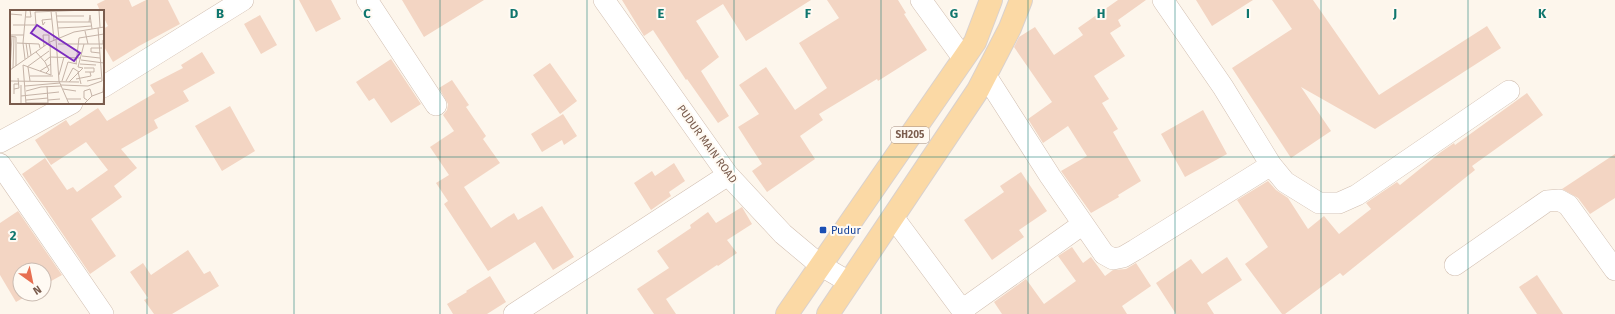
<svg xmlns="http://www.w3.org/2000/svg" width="1615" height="314" font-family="'Fira Sans',sans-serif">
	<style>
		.building { fill: #f3d5c3 }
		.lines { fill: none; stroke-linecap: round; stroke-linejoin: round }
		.minor-casing { stroke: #d1beb0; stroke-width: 22 }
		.major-casing { stroke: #dad1cd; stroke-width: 24 }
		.minor { stroke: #fff; stroke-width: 21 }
		.major { stroke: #fbd9a5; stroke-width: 22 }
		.grid { fill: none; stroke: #0f766e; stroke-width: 1; stroke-opacity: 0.55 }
		.transit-dot { fill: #1a4fb4; stroke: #fffaf3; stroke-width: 1.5 }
		.labels { text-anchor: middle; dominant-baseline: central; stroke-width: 4; stroke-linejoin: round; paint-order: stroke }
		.shield { fill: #fffaf3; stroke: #a28b7f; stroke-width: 1 }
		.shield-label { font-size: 10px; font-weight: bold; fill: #7a5c4d }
		.street-label { font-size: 11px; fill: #7a5c4d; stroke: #fffaf3 }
		.transit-label { font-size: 11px; fill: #164399; stroke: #fffaf3; text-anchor: start }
		.inset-road { fill: none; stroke: #c5b3a7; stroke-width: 1 }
		.view { fill: #7b2cbf; fill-opacity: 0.15; stroke: #7b2cbf; stroke-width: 2 }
		.inset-edge { fill: none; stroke: #7a5c4d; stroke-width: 2 }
		.grid-label { font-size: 13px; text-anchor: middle; font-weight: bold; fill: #0f766e; stroke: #fffaf3; stroke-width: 4; stroke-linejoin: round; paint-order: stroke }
	</style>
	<rect width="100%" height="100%" fill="#fdf6ec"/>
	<path class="building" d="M105 0H129L132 7 146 0H168L180 24 139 46 113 62 103 45V29L108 26 103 16V11H100L97 4Z
		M299 0H331L341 19 316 32Z
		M402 0H484L424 37Z
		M622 0H811L746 41 723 4 696 21 719 57 701 71 729 116 718 123 687 79 686 80 653 30 644 36Z
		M827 0H898L906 13 904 14 927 50 878 81 877 79 819 114 823 120 800 136 815 159 767 192 752 171 762 164 738 127 759 114 739 85 766 67 795 110 827 88 799 43 839 18Z
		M1118 0H1146L1118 20 1121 26 1110 33 1125 56 1094 76 1109 99 1102 103 1118 129 1113 132 1141 181 1118 195 1119 197 1091 213 1061 171 1087 156 1068 126 1043 143 1028 119 1052 102 1014 47 1019 37 1035 27 1054 55 1083 35 1078 28Z
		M1196 0H1253L1212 26Z
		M1272 0H1313L1379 95 1487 26 1501 48 1375 129 1301 87 1331 131 1291 158 1232 68 1292 29Z
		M260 15 277 45 261 54 244 24Z
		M202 52 215 73 183 91 189 101 154 120 158 128 121 149 137 168 114 186 122 197 91 219 116 256 90 274 22 174 45 158 67 190 73 187 77 192 108 170 86 142 51 165 35 140 66 120 70 126 98 108 107 121 155 93 150 85 183 68 181 65Z
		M391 59 421 104 391 123 374 98 369 101 356 82Z
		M550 63 577 101 560 114 533 75Z
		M452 80 469 105 466 107 486 136 483 139 500 163 464 187 491 228 514 213 518 220 542 206 574 257 553 270 535 242 488 271 444 204 448 201 436 183 449 175 430 147 454 131 443 115 447 110 448 104 439 88Z
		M1527 93 1543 115 1472 166 1475 170 1343 276 1340 273 1285 314H1282L1245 264 1268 247 1237 200 1268 181 1276 190 1288 198 1308 229 1324 216 1339 234 1371 209 1366 203 1397 182 1400 185 1441 152 1454 143 1455 145Z
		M230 106 255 151 222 171 195 126Z
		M1203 110 1227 154 1185 177 1161 134Z
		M563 114 577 136 564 145 562 140 542 152 531 134Z
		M1615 154V198L1590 214 1578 198 1562 189Z
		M674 163 685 181 669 192 671 196 651 210 634 183 652 171 655 176Z
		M1021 172 1047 211 1019 230 1024 237 992 260 964 220 1004 192 1000 186Z
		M742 207 752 224 727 240 737 253 718 266 717 265 666 299 676 314H654L637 289 669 268 657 251 691 228 690 225 708 212 716 223Z
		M18 211 62 275 44 285V270H20V294H30L16 302 0 275V223Z
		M1072 247 1083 263 1091 257 1105 276 1113 270 1126 269 1136 263 1151 286 1122 306 1127 314H1002L994 302 1026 279 1044 304 1076 281 1058 256Z
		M188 250 204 274 210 271 219 286 172 314H154L144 300 148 298 130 272 143 263 151 275Z
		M1227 257 1242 280 1207 303 1214 314H1176L1156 283 1191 259 1202 274Z
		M1537 275 1563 314H1537L1519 287Z
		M490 276 506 302 487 314H453L447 304 467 292 466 291Z"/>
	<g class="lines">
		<defs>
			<path id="minor" d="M367 0 436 105
				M604 0 728 175 783 234 820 265 849 282
				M921 0 963 58
				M986 76 1050 176 1104 254 1113 259 1123 257 1135 250 1271 165 1223 87 1163 0
				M103 87 243 0
				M0 142 72 103
				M0 164 103 314
				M1271 165 1285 182 1319 203H1339L1357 195 1509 91
				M893 217 965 314
				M1455 265 1547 201 1559 200 1568 205 1615 270
				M962 310 1083 224
				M514 314 728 175"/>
			<path id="major" d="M787 314 975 42 991 0
				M828 314 978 90 1010 28 1021 0"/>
		</defs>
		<use href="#minor" class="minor-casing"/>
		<use href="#major" class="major-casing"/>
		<use href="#minor" class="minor"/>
		<use href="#major" class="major"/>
	</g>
	<path class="grid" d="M147 0V314M294 0V314M440 0V314M587 0V314M734 0V314M881 0V314M1028 0V314M1175 0V314M1321 0V314M1468 0V314M0 157H1615"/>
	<rect class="transit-dot" x="819" y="226" width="8" height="8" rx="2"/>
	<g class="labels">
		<rect class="shield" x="891" y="127" width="38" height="16" rx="3"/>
		<g class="shield-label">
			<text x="910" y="135">SH205</text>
		</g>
		<g class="street-label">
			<text transform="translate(707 144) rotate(54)">PUDUR MAIN ROAD</text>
		</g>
		<g class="transit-label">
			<text x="831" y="230">Pudur</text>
		</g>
	</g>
	<g transform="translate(10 10)">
		<rect width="94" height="94" fill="#fdf6ec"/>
		<path class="inset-road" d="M89 0 90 17M41 1 44 30M46 2 49 28M0 4 12 5M47 6H74M16 7H21L20 0M35 12 33 15 32 10 42 9M47 12H81M79 12 80 5 82 19M3 15H26L25 2 77 0M69 17 81 16M48 18 69 17M75 21 78 34M0 25H14M0 26 6 27V56M46 29 49 71 59 94M7 33 29 34 30 38M16 33 18 47M19 33 21 45M48 34H93V30M34 36 33 25H39V32M26 42 35 52 39 60 36 63M90 43 81 42V38H92M72 46 90 48M15 49 13 33 16 0M71 50 94 53M35 51 40 47 71 48M66 54 69 28 94 24M70 54 86 55M13 55 41 65 40 33M13 55 16 94M17 57 39 41M18 57 20 71M3 58 4 27M74 58H84V62H75M0 59 2 26M0 60 40 32 64 22 94 17M30 61 41 54M68 62 71 74M49 65 54 47M20 66H43M66 69 81 66 80 62M0 71 69 72M52 71 58 52 67 54M56 71 63 58 69 62M77 71 91 68M59 72 73 58 68 57 74 34M51 75 78 76 92 71 88 18M15 76 50 73M37 76 38 93M4 79 9 78 8 68M53 79 66 81M16 81 31 77 51 76M4 84V74H9M11 86 49 82M57 89H71M16 90 38 88M38 90 50 89M77 90 74 88V81L80 79 82 86M16 93H38M11 94V75M74 94 82 86 93 82 94 70M93 94 94 82"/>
		<path class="view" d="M27 15 70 43 64 51 21 23Z"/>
		<rect width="94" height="94" class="inset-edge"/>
	</g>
	<g class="grid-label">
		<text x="220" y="18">B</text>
		<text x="367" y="18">C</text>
		<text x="514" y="18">D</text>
		<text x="661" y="18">E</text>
		<text x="808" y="18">F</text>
		<text x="954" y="18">G</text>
		<text x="1101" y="18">H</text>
		<text x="1248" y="18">I</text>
		<text x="1395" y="18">J</text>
		<text x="1542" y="18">K</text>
		<text x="13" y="240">2</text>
	</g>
	<g transform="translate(32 282) rotate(147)"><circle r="19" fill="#fffaf3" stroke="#cabbb1"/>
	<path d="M0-3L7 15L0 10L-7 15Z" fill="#e76f51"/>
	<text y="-6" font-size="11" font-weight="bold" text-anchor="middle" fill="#7a5c4d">N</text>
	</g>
</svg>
